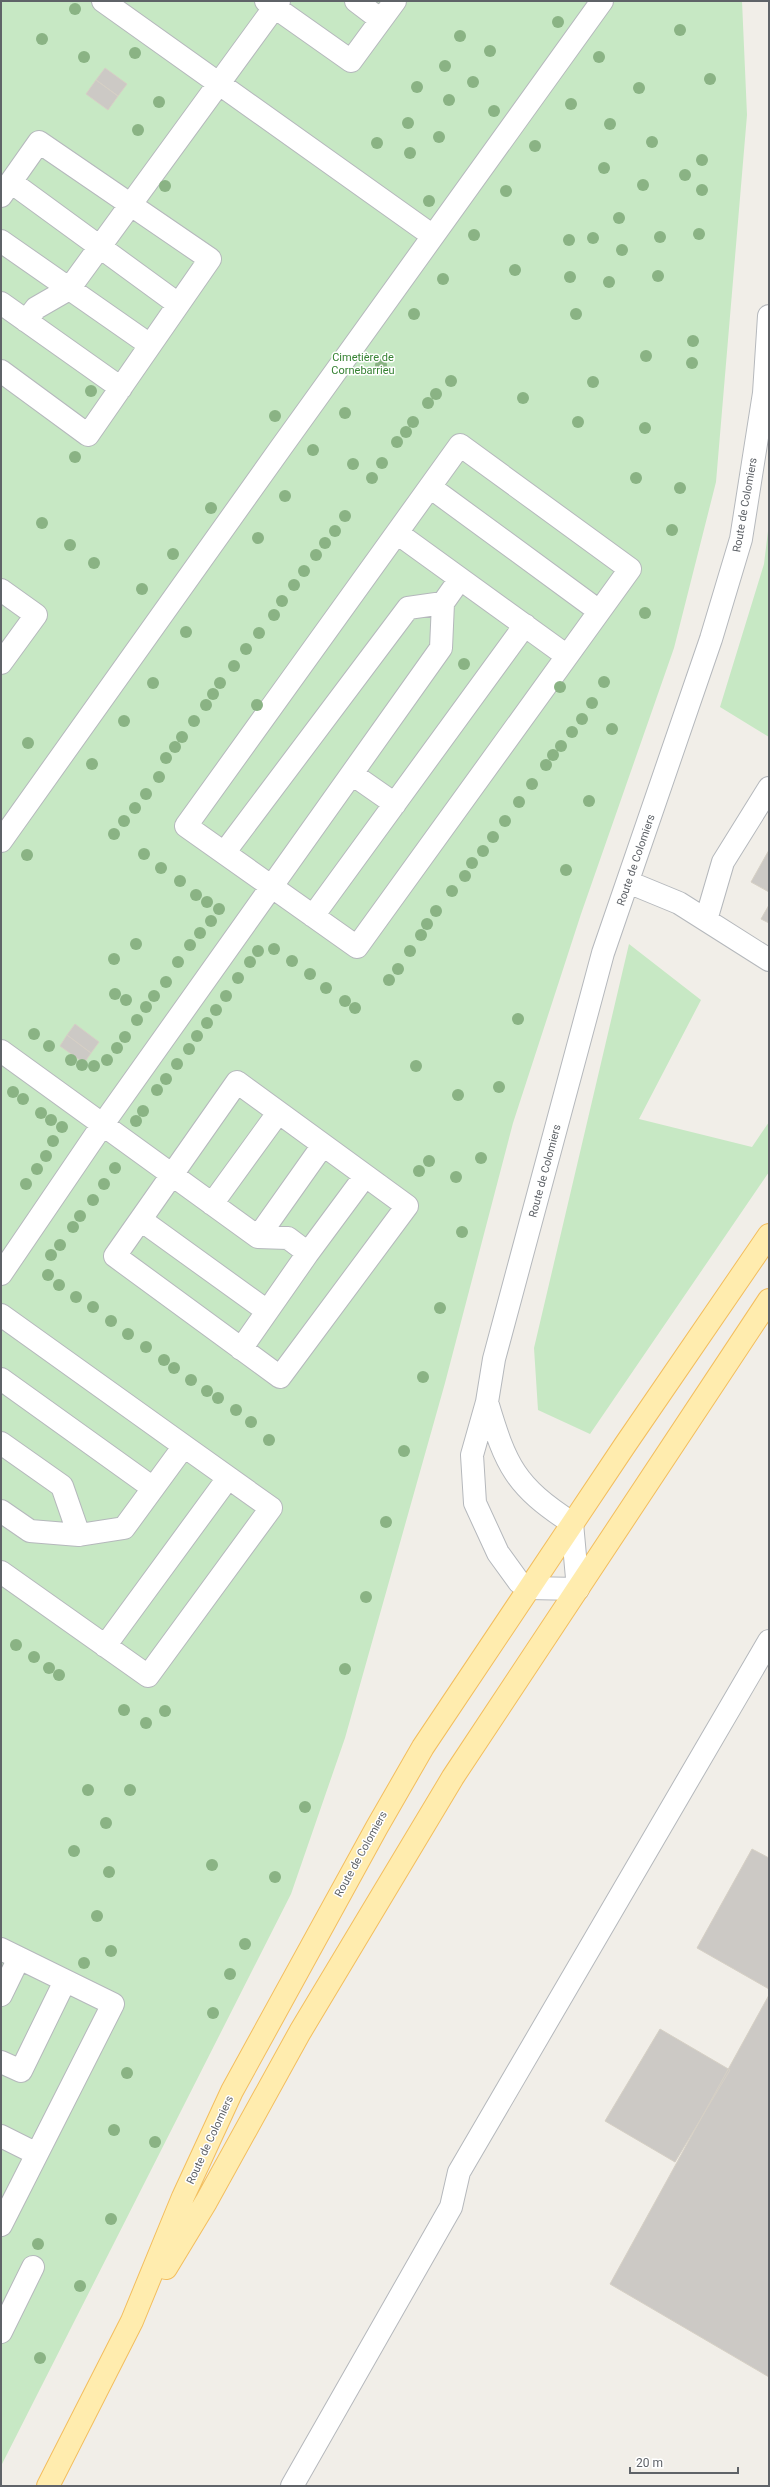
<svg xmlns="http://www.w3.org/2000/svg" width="770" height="2487" font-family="Roboto,sans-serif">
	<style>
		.green { fill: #c7e8c4 }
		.building { fill: #ccc9c5; stroke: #d6d0c5 }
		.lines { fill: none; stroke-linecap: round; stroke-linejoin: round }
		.minor-casing { stroke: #b5b8bc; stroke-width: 24 }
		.major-casing { stroke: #f3be5e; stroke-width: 24 }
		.minor { stroke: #fff; stroke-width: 22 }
		.major { stroke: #ffecae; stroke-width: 22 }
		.tree { fill: #8ab384 }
		.labels { text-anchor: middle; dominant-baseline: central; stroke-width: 3; stroke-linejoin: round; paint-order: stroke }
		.park-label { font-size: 11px; fill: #368233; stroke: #fff }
		.street-label { font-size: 11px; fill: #5f6368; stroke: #fff }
	</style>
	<rect width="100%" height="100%" fill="#f1eee8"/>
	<path class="green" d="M1 1H742L747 115 716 482 674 648 581 914 513 1123 445 1383 345 1738 291 1894 1 2466Z
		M769 523V737L720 707 764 564Z
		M629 944 701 1000 639 1119 752 1147 769 1122V1172L590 1434 538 1410 534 1348Z"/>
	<path class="building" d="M105 68 127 84 118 96 96 80Z
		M96 80 118 96 108 110 86 94Z
		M769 850V892L751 882Z
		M769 905V923L761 919Z
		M75 1024 99 1042 91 1053 67 1035Z
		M67 1035 91 1053 84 1063 60 1046Z
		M752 1849 769 1858V1989L697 1948Z
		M769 1995V2377L610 2284Z
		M660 2029 730 2070 675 2162 605 2121Z"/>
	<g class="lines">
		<defs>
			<path id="minor" d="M103 1 433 236
				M266 1 351 61 395 1
				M356 1 381 20
				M11 182 178 304
				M1 196 39 142 210 259 88 435 1 371
				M1 241 150 345
				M1 303 121 388
				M26 321 36 308 69 289 279 1
				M460 445 630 569 357 947 186 826Z
				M430 487 599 611
				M397 533 567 656
				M1 590 36 615 1 663
				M352 774 395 804
				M1 841 280 449 602 1
				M224 853 408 608 443 603
				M628 882 679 903 769 960
				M313 916 525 625
				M706 920 723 862 769 788
				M1 1051 258 1237 288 1238 308 1253 365 1176
				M237 1082 407 1206 280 1377 115 1256Z
				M212 1204 278 1113
				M141 1220 267 1311
				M258 1237 323 1145
				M1 1274 103 1124 441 648 443 603 460 579
				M1 1315 184 1446 124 1528 79 1535 30 1531 1 1511
				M241 1349 308 1253
				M1 1379 153 1488
				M487 1402C506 1466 515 1486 572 1523L578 1589 529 1588 519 1582 498 1553 475 1503 472 1455 487 1402 494 1359 603 953 711 639 741 539 764 393 769 316
				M1 1443 62 1486 79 1535
				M1 1572 148 1676 271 1508 184 1446
				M105 1646 228 1478
				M1 1949 113 2004 1 2225
				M1 1995 19 1958
				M1 2062 21 2071 65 1981
				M1 2136 37 2154
				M1 2332 33 2267
				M292 2486 451 2207 459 2172 769 1641"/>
			<path id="major" d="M166 2268 206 2202 300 2032 453 1777 769 1300
				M48 2486 132 2321 183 2197 232 2091 377 1827 423 1747 625 1445 769 1235"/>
		</defs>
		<use href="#minor" class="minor-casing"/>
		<use href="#major" class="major-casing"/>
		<use href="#minor" class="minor"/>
		<use href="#major" class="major"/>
	</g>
	<g class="tree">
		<circle cx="75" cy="9" r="6"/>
		<circle cx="558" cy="22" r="6"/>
		<circle cx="680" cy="30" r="6"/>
		<circle cx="460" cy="36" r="6"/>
		<circle cx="42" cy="39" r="6"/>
		<circle cx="490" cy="51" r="6"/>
		<circle cx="135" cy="53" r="6"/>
		<circle cx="84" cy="57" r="6"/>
		<circle cx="599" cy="57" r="6"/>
		<circle cx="445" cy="66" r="6"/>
		<circle cx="710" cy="79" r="6"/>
		<circle cx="473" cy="82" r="6"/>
		<circle cx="417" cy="87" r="6"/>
		<circle cx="639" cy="88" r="6"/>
		<circle cx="449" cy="100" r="6"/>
		<circle cx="159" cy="102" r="6"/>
		<circle cx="571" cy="104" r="6"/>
		<circle cx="494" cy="111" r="6"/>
		<circle cx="408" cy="123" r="6"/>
		<circle cx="610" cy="124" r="6"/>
		<circle cx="138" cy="130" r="6"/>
		<circle cx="439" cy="137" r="6"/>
		<circle cx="652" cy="142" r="6"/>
		<circle cx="377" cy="143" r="6"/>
		<circle cx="535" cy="146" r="6"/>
		<circle cx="410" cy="153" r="6"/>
		<circle cx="702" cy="160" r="6"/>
		<circle cx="604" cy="168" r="6"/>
		<circle cx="685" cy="175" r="6"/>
		<circle cx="643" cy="185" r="6"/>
		<circle cx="165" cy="186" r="6"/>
		<circle cx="702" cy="190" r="6"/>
		<circle cx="506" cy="191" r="6"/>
		<circle cx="429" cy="201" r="6"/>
		<circle cx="619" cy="218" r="6"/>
		<circle cx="699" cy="234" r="6"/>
		<circle cx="474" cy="235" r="6"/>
		<circle cx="660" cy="237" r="6"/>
		<circle cx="593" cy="238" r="6"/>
		<circle cx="569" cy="240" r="6"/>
		<circle cx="622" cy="250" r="6"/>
		<circle cx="515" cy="270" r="6"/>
		<circle cx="658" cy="276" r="6"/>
		<circle cx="570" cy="277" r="6"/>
		<circle cx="443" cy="279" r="6"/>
		<circle cx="609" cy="282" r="6"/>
		<circle cx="414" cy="314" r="6"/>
		<circle cx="576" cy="314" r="6"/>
		<circle cx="693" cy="341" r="6"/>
		<circle cx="646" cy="356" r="6"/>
		<circle cx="692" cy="363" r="6"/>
		<circle cx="381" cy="365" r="6"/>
		<circle cx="451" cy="381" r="6"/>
		<circle cx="593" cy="382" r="6"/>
		<circle cx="91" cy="391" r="6"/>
		<circle cx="436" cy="394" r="6"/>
		<circle cx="523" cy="398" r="6"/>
		<circle cx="428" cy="403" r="6"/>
		<circle cx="345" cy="413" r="6"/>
		<circle cx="275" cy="416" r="6"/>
		<circle cx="413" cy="422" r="6"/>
		<circle cx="578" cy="422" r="6"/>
		<circle cx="645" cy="428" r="6"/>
		<circle cx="406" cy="432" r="6"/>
		<circle cx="397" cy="442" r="6"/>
		<circle cx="313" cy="450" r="6"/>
		<circle cx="75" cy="457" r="6"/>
		<circle cx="382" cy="463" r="6"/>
		<circle cx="353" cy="464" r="6"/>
		<circle cx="372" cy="478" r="6"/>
		<circle cx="636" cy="478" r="6"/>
		<circle cx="680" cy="488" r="6"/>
		<circle cx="285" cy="496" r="6"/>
		<circle cx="211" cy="508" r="6"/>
		<circle cx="345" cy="516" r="6"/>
		<circle cx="42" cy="523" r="6"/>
		<circle cx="672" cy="530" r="6"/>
		<circle cx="335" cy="531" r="6"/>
		<circle cx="258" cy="538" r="6"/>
		<circle cx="325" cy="543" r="6"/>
		<circle cx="70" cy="545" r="6"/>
		<circle cx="173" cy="554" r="6"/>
		<circle cx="316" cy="555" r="6"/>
		<circle cx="94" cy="563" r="6"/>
		<circle cx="304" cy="571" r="6"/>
		<circle cx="294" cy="585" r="6"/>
		<circle cx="142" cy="589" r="6"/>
		<circle cx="282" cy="601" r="6"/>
		<circle cx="645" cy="613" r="6"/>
		<circle cx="274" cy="615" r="6"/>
		<circle cx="186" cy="632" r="6"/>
		<circle cx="259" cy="633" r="6"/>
		<circle cx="246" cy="649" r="6"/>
		<circle cx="464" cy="664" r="6"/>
		<circle cx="234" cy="666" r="6"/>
		<circle cx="604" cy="682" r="6"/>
		<circle cx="153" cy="683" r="6"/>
		<circle cx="220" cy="683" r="6"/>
		<circle cx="560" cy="687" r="6"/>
		<circle cx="213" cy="694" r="6"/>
		<circle cx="592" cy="703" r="6"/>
		<circle cx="206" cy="705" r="6"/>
		<circle cx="257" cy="705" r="6"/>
		<circle cx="582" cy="719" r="6"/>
		<circle cx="124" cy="721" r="6"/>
		<circle cx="194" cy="721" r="6"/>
		<circle cx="612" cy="729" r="6"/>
		<circle cx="572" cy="732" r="6"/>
		<circle cx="182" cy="737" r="6"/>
		<circle cx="28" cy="743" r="6"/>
		<circle cx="561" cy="746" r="6"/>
		<circle cx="175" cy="747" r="6"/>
		<circle cx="553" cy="755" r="6"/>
		<circle cx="166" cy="758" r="6"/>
		<circle cx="92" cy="764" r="6"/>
		<circle cx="546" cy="765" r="6"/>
		<circle cx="159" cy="777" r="6"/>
		<circle cx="532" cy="784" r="6"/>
		<circle cx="146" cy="794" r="6"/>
		<circle cx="589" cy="801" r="6"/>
		<circle cx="519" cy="802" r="6"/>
		<circle cx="135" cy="808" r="6"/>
		<circle cx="124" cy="821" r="6"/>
		<circle cx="505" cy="821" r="6"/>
		<circle cx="114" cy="834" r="6"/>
		<circle cx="493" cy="837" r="6"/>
		<circle cx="483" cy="851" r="6"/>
		<circle cx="144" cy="854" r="6"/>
		<circle cx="27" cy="855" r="6"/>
		<circle cx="472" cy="863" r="6"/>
		<circle cx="161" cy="868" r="6"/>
		<circle cx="566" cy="870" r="6"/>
		<circle cx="465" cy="876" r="6"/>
		<circle cx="180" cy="881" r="6"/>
		<circle cx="452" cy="891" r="6"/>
		<circle cx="196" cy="895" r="6"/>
		<circle cx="207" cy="902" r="6"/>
		<circle cx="219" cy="909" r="6"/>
		<circle cx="436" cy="911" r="6"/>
		<circle cx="211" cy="921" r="6"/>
		<circle cx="427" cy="924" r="6"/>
		<circle cx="200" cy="933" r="6"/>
		<circle cx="421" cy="935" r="6"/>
		<circle cx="136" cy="944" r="6"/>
		<circle cx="190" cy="945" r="6"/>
		<circle cx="274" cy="949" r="6"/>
		<circle cx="258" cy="951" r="6"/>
		<circle cx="410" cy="951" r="6"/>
		<circle cx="114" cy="959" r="6"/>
		<circle cx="292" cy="961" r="6"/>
		<circle cx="178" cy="962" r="6"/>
		<circle cx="250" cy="962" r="6"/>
		<circle cx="398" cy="969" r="6"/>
		<circle cx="310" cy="974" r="6"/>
		<circle cx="238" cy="978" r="6"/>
		<circle cx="389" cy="980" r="6"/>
		<circle cx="166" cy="982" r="6"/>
		<circle cx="326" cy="988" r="6"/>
		<circle cx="115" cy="994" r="6"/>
		<circle cx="154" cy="996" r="6"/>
		<circle cx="226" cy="996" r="6"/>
		<circle cx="126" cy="1000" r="6"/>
		<circle cx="345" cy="1001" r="6"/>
		<circle cx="146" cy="1007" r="6"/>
		<circle cx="355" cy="1008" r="6"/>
		<circle cx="216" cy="1010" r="6"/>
		<circle cx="518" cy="1019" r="6"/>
		<circle cx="137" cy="1020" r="6"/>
		<circle cx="207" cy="1023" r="6"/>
		<circle cx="34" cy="1034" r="6"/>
		<circle cx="197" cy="1036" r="6"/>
		<circle cx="125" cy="1037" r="6"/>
		<circle cx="49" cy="1046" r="6"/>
		<circle cx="117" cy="1048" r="6"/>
		<circle cx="189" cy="1049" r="6"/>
		<circle cx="71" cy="1060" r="6"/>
		<circle cx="107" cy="1060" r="6"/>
		<circle cx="177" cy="1064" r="6"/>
		<circle cx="82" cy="1065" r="6"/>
		<circle cx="94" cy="1066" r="6"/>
		<circle cx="416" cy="1066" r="6"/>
		<circle cx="166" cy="1079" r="6"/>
		<circle cx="499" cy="1087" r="6"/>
		<circle cx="157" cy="1090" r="6"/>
		<circle cx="13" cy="1092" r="6"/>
		<circle cx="458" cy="1095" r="6"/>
		<circle cx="23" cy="1099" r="6"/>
		<circle cx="143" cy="1111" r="6"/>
		<circle cx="41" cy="1113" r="6"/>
		<circle cx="51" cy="1120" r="6"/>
		<circle cx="136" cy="1121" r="6"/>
		<circle cx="62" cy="1127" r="6"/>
		<circle cx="53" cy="1141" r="6"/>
		<circle cx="46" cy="1156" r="6"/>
		<circle cx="481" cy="1158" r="6"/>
		<circle cx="429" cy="1161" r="6"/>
		<circle cx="115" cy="1168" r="6"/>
		<circle cx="37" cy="1169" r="6"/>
		<circle cx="419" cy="1171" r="6"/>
		<circle cx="456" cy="1177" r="6"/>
		<circle cx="26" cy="1184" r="6"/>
		<circle cx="104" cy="1184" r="6"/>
		<circle cx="93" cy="1200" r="6"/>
		<circle cx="80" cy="1216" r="6"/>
		<circle cx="73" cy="1227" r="6"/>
		<circle cx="462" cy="1232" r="6"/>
		<circle cx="60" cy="1245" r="6"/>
		<circle cx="51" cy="1255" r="6"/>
		<circle cx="48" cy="1275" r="6"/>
		<circle cx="59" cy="1285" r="6"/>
		<circle cx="76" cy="1297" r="6"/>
		<circle cx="93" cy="1307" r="6"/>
		<circle cx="440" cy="1308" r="6"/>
		<circle cx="111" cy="1321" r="6"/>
		<circle cx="128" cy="1334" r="6"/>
		<circle cx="146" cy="1347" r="6"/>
		<circle cx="164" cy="1360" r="6"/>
		<circle cx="174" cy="1368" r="6"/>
		<circle cx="423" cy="1377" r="6"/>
		<circle cx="191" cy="1380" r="6"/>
		<circle cx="207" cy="1391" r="6"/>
		<circle cx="218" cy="1398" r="6"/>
		<circle cx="236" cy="1410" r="6"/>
		<circle cx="251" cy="1422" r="6"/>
		<circle cx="269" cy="1440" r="6"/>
		<circle cx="404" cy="1451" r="6"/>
		<circle cx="386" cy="1522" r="6"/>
		<circle cx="366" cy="1597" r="6"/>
		<circle cx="16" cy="1645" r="6"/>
		<circle cx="34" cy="1657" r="6"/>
		<circle cx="49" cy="1668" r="6"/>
		<circle cx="345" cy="1669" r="6"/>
		<circle cx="59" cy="1675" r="6"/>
		<circle cx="124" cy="1710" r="6"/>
		<circle cx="165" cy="1711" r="6"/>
		<circle cx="146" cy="1723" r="6"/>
		<circle cx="88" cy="1790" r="6"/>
		<circle cx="130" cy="1790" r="6"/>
		<circle cx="305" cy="1807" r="6"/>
		<circle cx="106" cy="1823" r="6"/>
		<circle cx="74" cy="1851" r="6"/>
		<circle cx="212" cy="1865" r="6"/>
		<circle cx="109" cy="1872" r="6"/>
		<circle cx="275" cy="1877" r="6"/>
		<circle cx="97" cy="1916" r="6"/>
		<circle cx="245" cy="1944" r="6"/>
		<circle cx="111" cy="1951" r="6"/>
		<circle cx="84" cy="1963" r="6"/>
		<circle cx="230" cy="1974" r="6"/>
		<circle cx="213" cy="2013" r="6"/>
		<circle cx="127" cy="2073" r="6"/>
		<circle cx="114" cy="2130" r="6"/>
		<circle cx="155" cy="2142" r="6"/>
		<circle cx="111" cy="2219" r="6"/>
		<circle cx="38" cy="2244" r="6"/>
		<circle cx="80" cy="2286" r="6"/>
		<circle cx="40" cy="2358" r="6"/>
	</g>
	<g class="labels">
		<g class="park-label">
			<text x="363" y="357">Cimetière de<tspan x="363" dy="13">Cornebarrieu</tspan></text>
		</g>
		<g class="street-label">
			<text transform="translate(745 505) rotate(-80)">Route de Colomiers</text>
			<text transform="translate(636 860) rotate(-71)">Route de Colomiers</text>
			<text transform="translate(545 1171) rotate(-75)">Route de Colomiers</text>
			<text transform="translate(361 1854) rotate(-61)">Route de Colomiers</text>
			<text transform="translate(210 2140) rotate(-65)">Route de Colomiers</text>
		</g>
	</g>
	<rect width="770" height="2487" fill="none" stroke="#5f6368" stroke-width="4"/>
	<path d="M630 2467v6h108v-6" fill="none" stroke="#5f6368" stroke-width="2"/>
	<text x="636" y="2467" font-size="12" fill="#5f6368" stroke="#ffffff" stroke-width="3" paint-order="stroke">20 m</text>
</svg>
